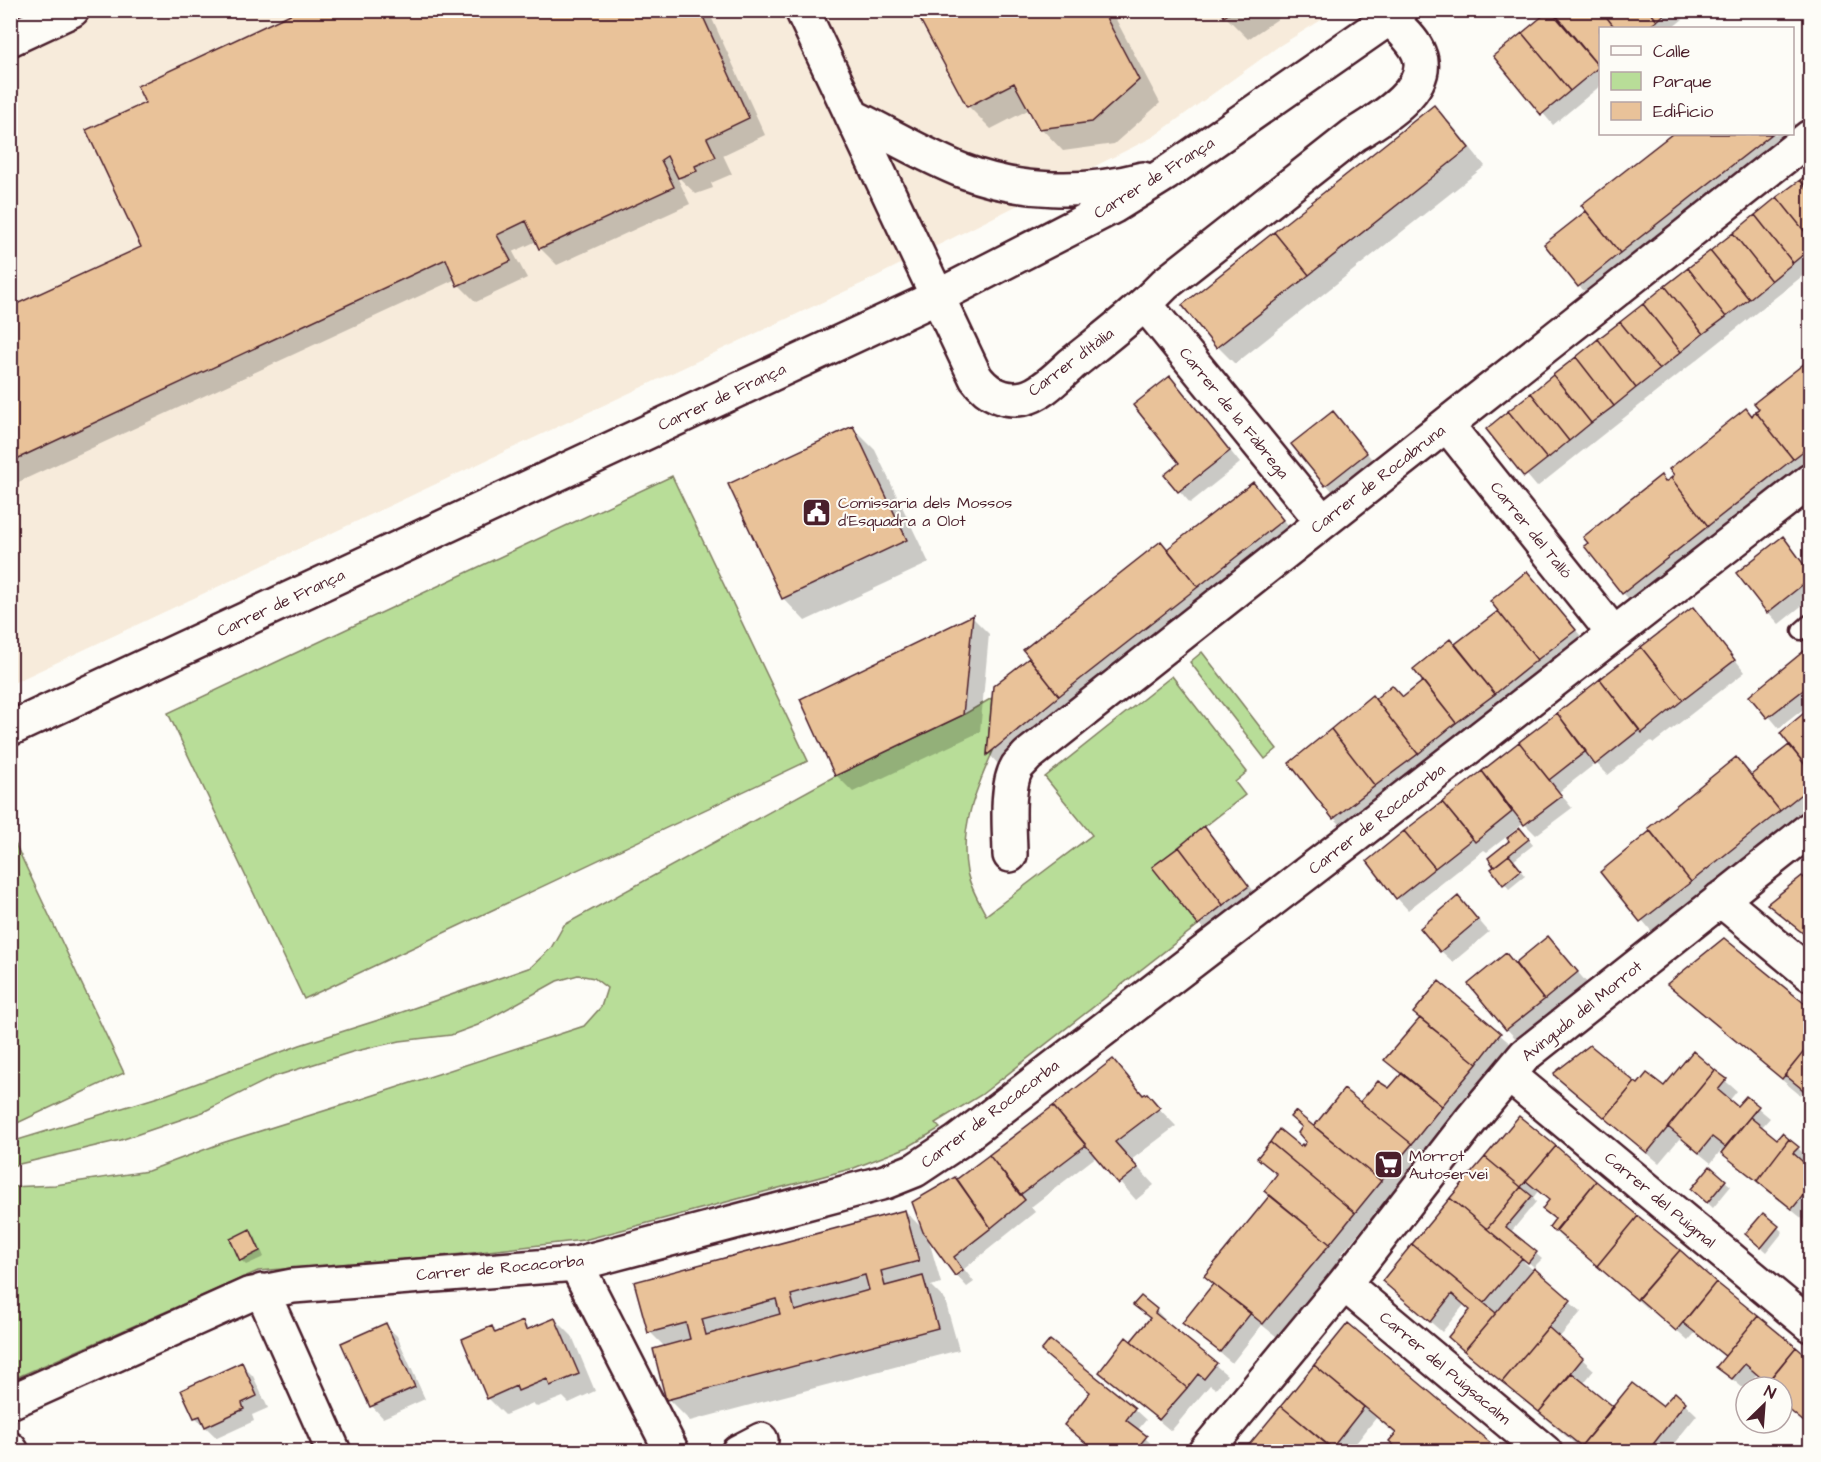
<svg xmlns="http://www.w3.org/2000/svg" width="1821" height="1462" font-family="'Architects Daughter',sans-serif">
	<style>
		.built { fill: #f7ebdb }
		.green { fill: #b8dd98; stroke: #817e62; stroke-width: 1.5 }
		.shadow { fill: #0003 }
		.building { fill: #e9c299; stroke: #4a1f2b; stroke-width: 1.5; fill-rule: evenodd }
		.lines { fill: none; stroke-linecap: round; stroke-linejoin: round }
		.service-casing { stroke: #4a1f2b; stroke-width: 21 }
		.minor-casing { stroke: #4a1f2b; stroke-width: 38 }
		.service { stroke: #fdfcf7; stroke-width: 16 }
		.minor { stroke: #fdfcf7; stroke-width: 33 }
		.labels { text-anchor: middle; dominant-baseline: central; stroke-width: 4.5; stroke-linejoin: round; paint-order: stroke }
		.street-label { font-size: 16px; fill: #4a1f2b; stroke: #fdfcf7 }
		.poi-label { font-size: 16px; fill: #4a1f2b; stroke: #fdfcf7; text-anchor: start }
	</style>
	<rect width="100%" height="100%" fill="#fdfcf7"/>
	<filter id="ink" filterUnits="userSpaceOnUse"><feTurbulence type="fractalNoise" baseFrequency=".0167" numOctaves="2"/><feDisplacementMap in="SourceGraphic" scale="12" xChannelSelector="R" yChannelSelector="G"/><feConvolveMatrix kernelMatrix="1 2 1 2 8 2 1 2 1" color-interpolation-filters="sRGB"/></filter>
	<g filter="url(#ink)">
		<path class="built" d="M10 11H1336L1279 46 1153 137 863 283 11 684Z"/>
		<path class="green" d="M672 476 808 761 304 999 168 713Z
			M1202 652 1277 749 1265 759 1190 662Z
			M1172 676 1247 772 1235 782 1245 795 1153 867 1198 925 981 1095 935 1123 940 1128 908 1147 854 1168 584 1240 453 1255 258 1271 11 1380 10 1187 55 1185 148 1171 222 1143 362 1099 584 1026 601 1007 607 988 594 978 578 975 557 981 478 1025 451 1035 400 1041 352 1052 273 1077 203 1112 121 1140 11 1166V1142L168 1094 300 1045 388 1017 531 967 551 948 564 925 835 776 963 715 992 698 987 754 993 751C976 789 959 829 967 872 970 887 979 902 986 915L1092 835 1045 777Z
			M10 833 124 1073 11 1126H10Z"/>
		<path class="shadow" d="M302 10H708L765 135 723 155 732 174 711 183 713 188 696 194 676 175 690 204 557 265 540 248 537 241 513 252 527 278 476 302 459 285 456 279 10 486V297L15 307 143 248 147 104Z
			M917 10H1111L1160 103 1114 144 1063 151 1041 128 1030 109 991 129 968 106Z
			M1222 10H1291L1248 39 1226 17Z
			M1552 10H1694L1672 28H1600V86L1553 125 1495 57Z
			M1434 107 1451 124 1485 166 1235 364 1218 347 1184 305Z
			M1792 120 1806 137 1591 297 1579 286 1592 219 1584 205 1674 134H1792Z
			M1810 173V270L1537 487 1488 429Z
			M1810 360V477L1640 610 1623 593 1661 477 1666 483 1746 410 1753 416 1761 409 1756 403Z
			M1170 378 1181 389 1240 463 1190 503 1166 475 1181 463Z
			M1333 413 1377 465 1337 497 1294 444Z
			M853 428 875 450 929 563 805 621 783 598Z
			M1253 484 1293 532 999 765 989 754 995 687 1035 666 1161 543 1168 550Z
			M1783 538 1810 571V599L1779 624 1768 612Z
			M1527 573 1586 642 1346 830 1334 818 1291 763 1376 700 1404 699 1425 681 1455 646 1500 611Z
			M1693 609 1704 620 1745 672 1654 743 1651 741 1608 775 1596 763 1559 792 1572 808 1536 835 1524 823 1487 852 1484 850 1408 910 1397 898 1369 861Z
			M972 617 989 634 980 732 853 792 836 775Z
			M1810 648V704L1779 728 1752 696Z
			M1810 710V806L1790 822 1796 828 1704 892 1653 933 1602 872 1655 838 1736 759 1753 776 1792 745 1782 733Z
			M1204 828 1215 840 1259 898 1210 935 1199 924Z
			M1525 835 1533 845 1513 861 1525 876 1509 889 1493 869Z
			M1802 878 1810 885V940L1769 904Z
			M1469 909 1489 932 1453 962 1441 951Z
			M1548 938 1588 984 1518 1041 1507 1029 1515 965Z
			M1724 940 1810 1010V1097L1803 1091 1800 1095 1686 1000 1669 984Z
			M1439 984 1512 1045 1340 1256 1346 1262 1281 1340 1262 1325 1232 1363 1184 1323 1214 1284 1271 1196 1278 1175 1259 1158 1300 1148 1308 1142 1314 1128 1344 1091 1360 1105 1389 1090 1403 1074 1421 1019Z
			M1693 1053 1737 1091 1729 1101 1738 1108 1746 1098 1770 1118 1761 1128 1777 1141 1798 1148 1809 1159 1804 1165 1810 1170V1212L1804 1220 1734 1164 1721 1150 1711 1163 1680 1138 1659 1163 1556 1076 1664 1089Z
			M1113 1061 1145 1096 1146 1095 1176 1126 1131 1160 1154 1185 1136 1200 1097 1156 1031 1207 1035 1212 964 1269 974 1282 967 1287 956 1275 928 1237 941 1283 931 1286 945 1300 959 1350 690 1421 668 1399 665 1347 650 1332 905 1211 924 1230 957 1181Z
			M1519 1118 1810 1360V1427L1782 1404V1387H1765L1768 1383 1757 1374 1744 1389 1718 1367 1726 1358 1695 1333 1688 1341 1650 1308 1649 1310 1568 1241 1567 1242 1562 1238 1551 1227 1556 1221 1544 1209 1550 1201 1538 1191 1533 1198 1536 1202 1511 1232 1542 1259 1534 1267 1526 1260 1524 1262 1581 1312 1559 1338 1594 1370 1583 1384 1614 1410 1662 1408 1675 1394 1697 1415 1667 1452H1585L1461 1348 1472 1311 1464 1305 1442 1332 1384 1281Z
			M1725 1181 1731 1186 1713 1208 1698 1194Z
			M1763 1215 1783 1232 1767 1252 1752 1239Z
			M250 1231 255 1236 264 1257 246 1265 241 1260Z
			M1135 1305 1156 1310 1167 1322 1166 1324 1227 1375 1216 1389 1210 1385 1171 1431 1101 1372 1132 1343 1150 1320Z
			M555 1319 572 1336 595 1391 569 1403 563 1397 537 1407 533 1403 505 1415 488 1398 492 1328 497 1333 523 1323 530 1330Z
			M385 1325 397 1336 425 1399 383 1418 372 1406 343 1344Z
			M1348 1325 1499 1452 1396 1435 1376 1418 1349 1452H1245Z
			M1043 1351 1134 1409 1146 1420 1137 1431 1157 1449 1154 1452H1096L1077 1436 1066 1425 1091 1393Z
			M241 1364 253 1376 268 1408 252 1415 254 1421 217 1438 195 1417Z"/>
		<path class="building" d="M299 10H700L749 118 707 138 716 157 695 166 697 171 678 178 667 156 661 160 674 187 539 249 526 221 497 235 511 261 457 286 446 259 10 462V307L141 247 86 130 145 103 137 86Z
			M915 10H1102L1139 80 1092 122 1039 129 1014 83 967 107Z
			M1221 10H1235L1224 17Z
			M1550 10 1599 67 1570 91 1522 33Z
			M1552 10H1601L1615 28H1600V66L1599 67Z
			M1601 10H1649L1657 21 1647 28H1615Z
			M1649 10H1669L1657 21Z
			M1522 33 1570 91 1541 115 1493 56Z
			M1434 105 1469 148 1309 275 1274 232Z
			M1672 134H1772L1620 253 1581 205Z
			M1810 171V193L1800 180Z
			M1800 180 1810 193V238L1777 197Z
			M1777 197 1810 238V249L1793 263 1755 215Z
			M1586 211 1620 253 1578 287 1544 244Z
			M1755 215 1793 263 1771 281 1733 233Z
			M1274 232 1309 275 1216 348 1182 305Z
			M1733 233 1771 281 1749 299 1710 251Z
			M1710 251 1749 299 1726 317 1688 268Z
			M1688 268 1726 317 1703 334 1665 286Z
			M1665 286 1703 334 1681 352 1643 304Z
			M1643 304 1681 352 1659 370 1620 322Z
			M1620 322 1659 370 1636 388 1598 339Z
			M1598 339 1636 388 1614 406 1576 357Z
			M1576 357 1614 406 1591 423 1553 375Z
			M1810 359V446L1793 459 1755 411 1759 409 1754 403Z
			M1553 375 1591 423 1569 441 1531 393Z
			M1170 376 1230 451 1178 492 1164 475 1179 463 1133 405Z
			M1531 393 1569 441 1547 459 1508 411Z
			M1746 408 1752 416 1755 411 1793 459 1708 526 1671 478 1674 475 1669 469Z
			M1333 411 1367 453 1325 486 1291 444Z
			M1508 411 1547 459 1524 477 1486 429Z
			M853 426 907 540 782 599 728 484Z
			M1661 475 1665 482 1671 478 1708 526 1622 594 1584 546 1588 543 1583 537Z
			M1253 482 1283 520 1198 587 1167 549Z
			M1783 536 1810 573V579L1767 613 1736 573Z
			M1161 541 1198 587 1059 696 1023 650Z
			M1527 571 1576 630 1537 660 1490 601Z
			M1693 607 1735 660 1683 700 1641 647Z
			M1498 611 1537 660 1495 694 1455 644Z
			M973 615 963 715 835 776 800 699Z
			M1450 639 1495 694 1456 723 1413 669Z
			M1810 646V685L1767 718 1749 696Z
			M1641 647 1683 700 1642 733 1600 679Z
			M1029 658 1059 696 987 755 993 686Z
			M1600 679 1639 730 1595 765 1557 713Z
			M1423 681 1456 723 1418 754 1375 699 1392 685 1403 697Z
			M1372 695 1418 754 1375 786 1331 729Z
			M1810 708V771L1780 733Z
			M1557 713 1586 751 1549 780 1519 742Z
			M1331 729 1375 786 1333 819 1289 763Z
			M1519 742 1562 796 1524 825 1482 771Z
			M1789 745 1810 771V787L1780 811 1751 775Z
			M1736 757 1780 811 1691 882 1648 828Z
			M1482 771 1512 812 1475 842 1442 802Z
			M1442 802 1472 839 1435 868 1404 831Z
			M1204 826 1249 886 1223 905 1179 847Z
			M1520 828 1529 839 1494 867 1488 858 1509 841 1507 838Z
			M1404 831 1435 868 1396 899 1367 861Z
			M1650 831 1691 882 1640 922 1600 872Z
			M1179 847 1223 905 1198 925 1152 867Z
			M1509 855 1521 870 1503 885 1491 869Z
			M1802 876 1810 883V939L1767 904Z
			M1458 896 1478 920 1440 952 1420 928Z
			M1548 936 1578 972 1544 1000 1515 963Z
			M1724 938 1810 1008V1044L1782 1079 1667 984Z
			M1506 953 1544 1000 1506 1030 1468 984Z
			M1439 981 1501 1033 1477 1064 1413 1013Z
			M1420 1018 1477 1064 1442 1106 1384 1060Z
			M1810 1044V1091L1807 1093 1785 1075Z
			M1590 1045 1635 1082 1605 1118 1555 1076 1554 1073Z
			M1693 1051 1715 1070 1647 1153 1605 1118 1635 1082 1638 1084 1647 1073 1664 1086Z
			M1113 1059 1143 1095 1147 1093 1160 1108 1115 1142 1138 1168 1118 1184 1053 1106Z
			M1715 1070 1727 1079 1718 1090 1737 1106 1746 1096 1759 1106 1725 1147 1712 1137 1699 1153 1668 1127Z
			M1402 1073 1442 1106 1412 1144 1360 1102 1378 1081 1389 1088Z
			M1344 1089 1412 1144 1381 1181 1314 1126Z
			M1053 1106 1086 1145 1020 1195 989 1155Z
			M1295 1111 1381 1181 1355 1213 1270 1142 1279 1129 1300 1146 1302 1144 1303 1146 1306 1142 1298 1133 1302 1127 1290 1117Z
			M1519 1116 1556 1146 1521 1187 1485 1157Z
			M1750 1117 1777 1139 1782 1133 1789 1139 1757 1181 1721 1153Z
			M1789 1139 1799 1147 1793 1153 1810 1168V1187L1792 1209 1757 1181Z
			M1270 1142 1355 1213 1330 1244 1264 1191 1277 1174 1257 1158Z
			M1556 1146 1596 1181 1554 1232 1549 1227 1555 1219 1542 1209 1549 1200 1526 1181Z
			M989 1155 1025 1200 991 1228 957 1179Z
			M1485 1157 1521 1187 1487 1229 1450 1198Z
			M1710 1166 1726 1180 1707 1203 1691 1189Z
			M955 1177 991 1228 954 1257 963 1270 955 1276 923 1232 912 1202Z
			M1596 1181 1638 1216 1597 1266 1556 1231Z
			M1521 1187 1532 1196 1506 1227 1537 1252 1528 1263 1487 1229Z
			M1270 1195 1330 1244 1263 1324 1204 1276Z
			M1450 1198 1522 1258 1484 1303 1412 1244Z
			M905 1210 919 1261 881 1271 885 1286 923 1276 938 1328 666 1400 653 1349 690 1339 686 1323 648 1333 634 1282ZM865 1275 869 1290 795 1311 791 1295ZM776 1299 780 1314 706 1335 702 1319Z
			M1763 1213 1779 1226 1761 1248 1745 1234Z
			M1638 1216 1680 1250 1637 1300 1597 1266Z
			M250 1229 260 1251 240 1261 230 1239Z
			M1412 1244 1496 1313 1464 1351 1448 1337 1470 1310 1452 1294 1430 1322 1382 1281Z
			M1680 1250 1716 1282 1676 1331 1638 1298Z
			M1534 1268 1571 1300 1502 1382 1464 1351Z
			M1716 1282 1758 1316 1725 1356 1683 1323Z
			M1213 1284 1251 1313 1220 1352 1182 1323Z
			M1141 1296 1157 1309 1155 1313 1217 1363 1204 1379 1198 1374 1187 1388 1131 1341 1150 1318 1133 1305Z
			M1758 1316 1796 1347 1767 1383 1745 1364 1732 1379 1716 1367Z
			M555 1318 579 1374 550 1386 547 1379 518 1391 516 1386 487 1399 462 1339 492 1326 495 1333 523 1321 526 1330Z
			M386 1323 415 1387 370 1407 341 1343Z
			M1348 1323 1500 1451V1452H1401L1389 1441 1396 1433 1314 1365Z
			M1548 1327 1583 1358 1539 1412 1502 1382Z
			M1126 1337 1187 1388 1159 1420 1099 1372Z
			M1050 1340 1135 1408 1126 1420 1147 1436 1134 1452H1097L1064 1425 1090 1392 1041 1351Z
			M1796 1347 1810 1359V1427L1782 1404V1387H1763Z
			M242 1362 257 1396 242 1403 244 1409 205 1427 200 1416 194 1418 181 1390Z
			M1314 1365 1364 1407 1332 1448 1281 1406Z
			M1572 1373 1614 1407 1581 1446 1539 1412Z
			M1632 1383 1662 1406 1675 1392 1686 1402 1647 1452H1587L1581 1446Z
			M1281 1406 1331 1448 1327 1452H1243Z
			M1654 1443 1664 1452H1647Z"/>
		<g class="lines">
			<defs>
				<path id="service" d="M1801 631 1810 623"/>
				<path id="minor" d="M802 10 976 378C988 394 1004 402 1024 398 1042 394 1059 375 1073 363 1104 338 1137 313 1165 284L1354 135C1377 121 1433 89 1419 54 1414 40 1400 29 1390 18
					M10 39 72 10
					M852 116C889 134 925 156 963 171 1020 193 1085 194 1143 179
					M1145 304 1323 522
					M1447 425 1614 634
					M10 729 937 297 1114 206 1167 173 1401 10
					M1010 855C1010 832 1005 787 1017 767 1020 763 1024 760 1027 756L1810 137
					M1720 899 1810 974
					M1509 1075 1810 1325
					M576 1264 672 1452
					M1344 1284 1545 1452
					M262 1291 334 1452
					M10 1402 248 1295 293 1286 576 1264 885 1182 915 1170 957 1142 1350 840 1810 481
					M10 1449 12 1452
					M738 1452 761 1440
					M1205 1452 1344 1284 1471 1120 1525 1055 1810 829"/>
			</defs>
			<use href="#service" class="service-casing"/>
			<use href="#minor" class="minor-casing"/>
			<use href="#service" class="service"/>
			<use href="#minor" class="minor"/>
		</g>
	</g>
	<defs>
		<symbol id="civic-square" viewBox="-11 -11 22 22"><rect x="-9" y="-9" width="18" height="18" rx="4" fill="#4a1f2b" stroke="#fdfcf7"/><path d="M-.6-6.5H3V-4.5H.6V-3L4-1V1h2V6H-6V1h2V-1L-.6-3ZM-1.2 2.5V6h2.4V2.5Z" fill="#fff"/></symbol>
		<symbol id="supermarket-square" viewBox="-11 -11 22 22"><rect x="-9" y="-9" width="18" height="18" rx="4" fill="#4a1f2b" stroke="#fdfcf7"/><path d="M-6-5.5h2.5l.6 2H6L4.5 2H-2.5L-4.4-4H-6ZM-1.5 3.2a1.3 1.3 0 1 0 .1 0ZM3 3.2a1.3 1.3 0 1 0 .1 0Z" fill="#fff"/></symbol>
	</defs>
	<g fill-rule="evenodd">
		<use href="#civic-square" x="800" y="496" width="33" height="33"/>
		<use href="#supermarket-square" x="1372" y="1148" width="33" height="33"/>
	</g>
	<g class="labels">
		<g class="street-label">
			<text transform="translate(1154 178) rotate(-32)">Carrer de França</text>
			<text transform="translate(1071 362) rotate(-37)">Carrer d'Itàlia</text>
			<text transform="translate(722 397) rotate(-25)">Carrer de França</text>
			<text transform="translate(1234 413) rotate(51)">Carrer de la Fàbrega</text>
			<text transform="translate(1378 479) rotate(-38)">Carrer de Rocabruna</text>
			<text transform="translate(1531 530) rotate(51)">Carrer del Talló</text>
			<text transform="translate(281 603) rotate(-25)">Carrer de França</text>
			<text transform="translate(1377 819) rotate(-38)">Carrer de Rocacorba</text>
			<text transform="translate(1582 1011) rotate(-39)">Avinguda del Morrot</text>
			<text transform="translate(990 1114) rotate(-37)">Carrer de Rocacorba</text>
			<text transform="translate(1660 1200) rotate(40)">Carrer del Puigmal</text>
			<text transform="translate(500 1268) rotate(-5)">Carrer de Rocacorba</text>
			<text transform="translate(1445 1368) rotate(40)">Carrer del Puigsacalm</text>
		</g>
		<g class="poi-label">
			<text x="838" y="503">Comissaria dels Mossos<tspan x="838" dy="18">d'Esquadra a Olot</tspan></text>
			<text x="1409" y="1156">Morrot<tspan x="1409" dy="18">Autoservei</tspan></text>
		</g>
	</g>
	<rect width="1821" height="1462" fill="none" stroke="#fdfcf7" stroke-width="36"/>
	<rect x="18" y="18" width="1785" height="1426" fill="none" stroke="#4a1f2b" stroke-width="2" filter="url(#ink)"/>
	<rect x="1599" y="27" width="195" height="108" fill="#fdfcf7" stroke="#b5a4a5" stroke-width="1.5"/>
	<rect x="1611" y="46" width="30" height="9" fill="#fdfcf7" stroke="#b5a4a5" stroke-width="1.5"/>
	<text x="1653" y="57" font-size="18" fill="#4a1f2b">Calle</text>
	<rect x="1611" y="72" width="30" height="18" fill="#b8dd98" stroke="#b5a4a5" stroke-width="1.5"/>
	<text x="1653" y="87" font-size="18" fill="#4a1f2b">Parque</text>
	<rect x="1611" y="102" width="30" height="18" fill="#e9c299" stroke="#b5a4a5" stroke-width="1.5"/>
	<text x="1653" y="117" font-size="18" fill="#4a1f2b">Edificio</text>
	<g transform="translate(1764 1405) rotate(25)"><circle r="28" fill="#fdfcf7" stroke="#b5a4a5" stroke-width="1.5"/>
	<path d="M0-4.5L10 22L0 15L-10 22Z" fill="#4a1f2b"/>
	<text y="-9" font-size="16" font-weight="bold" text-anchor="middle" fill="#4a1f2b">N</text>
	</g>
</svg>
